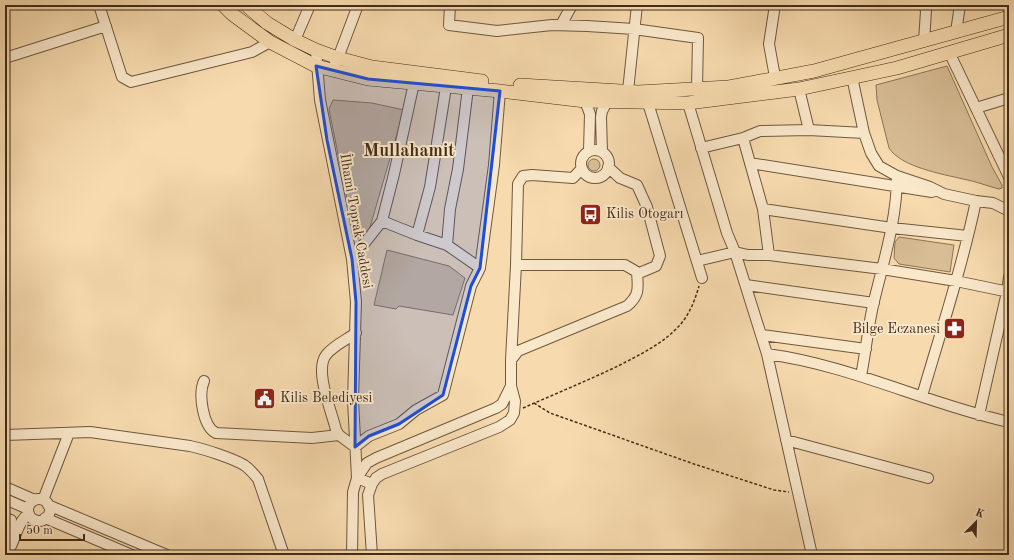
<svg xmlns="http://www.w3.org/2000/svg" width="1014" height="560" font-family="'Old Standard TT',serif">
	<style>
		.green { fill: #d8bd95; stroke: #8d7456 }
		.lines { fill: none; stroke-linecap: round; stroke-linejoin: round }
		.minor-casing { stroke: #6f583e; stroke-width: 12 }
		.major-casing { stroke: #422c18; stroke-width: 14 }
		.path { stroke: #422c18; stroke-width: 1.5; stroke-dasharray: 3 2; stroke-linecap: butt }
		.minor { stroke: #fae8cb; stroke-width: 10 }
		.major { stroke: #f7dbaf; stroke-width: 13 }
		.marked { fill: #1d4ed8; fill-opacity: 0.2; stroke: #1d4ed8; stroke-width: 3; stroke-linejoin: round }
		.labels { text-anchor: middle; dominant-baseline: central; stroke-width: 4; stroke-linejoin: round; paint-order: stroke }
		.poi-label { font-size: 14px; fill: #422c18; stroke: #fae8cb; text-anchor: start }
		.street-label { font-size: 14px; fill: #422c18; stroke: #fae8cb }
		.district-label { font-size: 18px; font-weight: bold; fill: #422c18; stroke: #fae8cb }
	</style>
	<rect width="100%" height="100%" fill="#f7dbaf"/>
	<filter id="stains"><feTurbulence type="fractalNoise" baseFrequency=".005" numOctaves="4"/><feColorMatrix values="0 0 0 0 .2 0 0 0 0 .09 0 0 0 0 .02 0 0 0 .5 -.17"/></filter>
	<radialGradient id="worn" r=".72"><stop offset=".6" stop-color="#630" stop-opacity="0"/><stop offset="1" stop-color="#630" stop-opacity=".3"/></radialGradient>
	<path class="green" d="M947 66 992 167 1002 185V188L999 189C987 186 975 181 963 179 942 174 901 167 889 148L877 100 876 85Z
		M333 100 372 103 404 110 368 234 355 239 329 109Z
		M588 165a6 6 0 1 1 12 0a6 6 0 1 1-12 0Z
		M899 237 954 245 950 272 899 264 894 258 895 242Z
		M387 250 449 266 465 278 453 315 399 306 396 309 374 305Z"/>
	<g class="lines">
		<defs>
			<path id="minor" d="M99 5 122 77 131 82 252 52 270 42
				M450 5 449 25 497 31 552 25 587 26 634 29 698 38 697 88
				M775 5 769 44 775 77
				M924 5 926 11 924 41
				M561 25 572 5
				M956 32 960 5
				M295 40 310 5
				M316 50 320 100 352 259 356 302 353 400 357 478 372 484
				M949 52 1009 177
				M5 58 106 26
				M335 64 338 58 358 5
				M852 77 864 133 871 153 879 166 897 176 930 187 944 194 976 201 993 203 1009 211
				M799 89 809 130
				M628 91 637 5
				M585 101 590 114 589 151
				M648 103 702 278
				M688 103 727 233 735 252 767 354 812 555
				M976 108 1009 98
				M743 138 763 209 769 255
				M701 148 743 138 760 131 809 130 864 133
				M581 164a14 14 0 1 1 28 0a14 14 0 1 1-28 0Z
				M602 152 601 117 602 111 607 102
				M750 163 932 192
				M608 167 620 178 637 185 647 207 660 256 656 266 637 274
				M763 209 892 228 968 236
				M382 221 417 235 447 245 480 268
				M417 235 430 187 446 87
				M447 245 450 209 458 169 468 88
				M352 259 382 221 394 174 414 83
				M697 261 735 252 748 255H769L882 269 956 281 1009 292
				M516 265 518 184 523 176 532 175 573 178 582 168
				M746 285 874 303
				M356 333C346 340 333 346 326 355 314 371 332 412 336 430L339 435 355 447 369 436 399 424 416 410 443 395 471 286 480 268 494 165 500 91
				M762 335 866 349
				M767 354C850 365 927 404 1009 422
				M861 376C866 351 868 326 874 301 884 260 897 218 897 176
				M204 381C198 394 203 427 216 433L312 438 339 435
				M922 396C941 331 962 267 976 201
				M979 415 1007 292 1009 277
				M5 435 90 432 190 446C204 449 232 458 244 465 250 469 254 474 258 479L284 555
				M786 440 928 478
				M5 487 35 500
				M5 499 28 509
				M28 510a11 11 0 1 1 22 0a11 11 0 1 1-22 0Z
				M43 500 69 433
				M48 505 167 555
				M5 518 11 520 5 535
				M45 518 132 555
				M11 546C16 536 19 519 29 514
				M352 555 353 492 357 478 367 463 376 458 496 408 502 404 511 386
				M372 555 368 495 372 484 376 478 382 474 499 427 510 420 514 413 515 401 511 386V360L518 351 627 306C640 295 638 288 637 272L625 265H516L511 360"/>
			<path id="major" d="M223 5 232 14 270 42 316 66 368 79 500 91 585 101 688 103 799 89 897 68 1009 35
				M246 5 267 23 295 40 316 50 338 58 372 67 482 81
				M520 85 638 92 729 87 814 71 1009 17"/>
		</defs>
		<use href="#minor" class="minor-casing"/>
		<use href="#major" class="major-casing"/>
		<path class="path" d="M534 403 550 413 694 464 774 490 789 492
			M523 408C555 394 589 380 620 365 641 354 662 344 678 327 689 316 695 300 699 286"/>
		<use href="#minor" class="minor"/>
		<use href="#major" class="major"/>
	</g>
	<path class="marked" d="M316 66 368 79 500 91 480 268 471 286 443 395 399 424 369 436 355 447 356 302 352 259 327 140Z"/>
	<defs>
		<symbol id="bus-square" viewBox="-11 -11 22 22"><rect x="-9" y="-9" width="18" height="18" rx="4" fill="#8f2418" stroke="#fae8cb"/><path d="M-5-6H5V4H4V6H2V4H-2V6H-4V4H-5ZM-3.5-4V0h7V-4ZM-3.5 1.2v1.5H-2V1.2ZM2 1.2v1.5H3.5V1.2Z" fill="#fff"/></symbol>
		<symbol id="pharmacy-square" viewBox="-11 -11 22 22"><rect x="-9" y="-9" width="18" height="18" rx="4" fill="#8f2418" stroke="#fae8cb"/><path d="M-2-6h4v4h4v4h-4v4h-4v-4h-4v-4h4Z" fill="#fff"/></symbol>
		<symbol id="civic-square" viewBox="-11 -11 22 22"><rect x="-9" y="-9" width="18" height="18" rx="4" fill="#8f2418" stroke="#fae8cb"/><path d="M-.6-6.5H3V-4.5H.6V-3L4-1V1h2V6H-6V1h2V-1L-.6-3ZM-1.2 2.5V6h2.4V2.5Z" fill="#fff"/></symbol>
	</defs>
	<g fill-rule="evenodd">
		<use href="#bus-square" x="578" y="202" width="25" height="25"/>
		<use href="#pharmacy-square" x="942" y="316" width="25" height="25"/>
		<use href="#civic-square" x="252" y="386" width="25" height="25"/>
	</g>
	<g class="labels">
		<g class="poi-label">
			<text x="606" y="214">Kilis Otogarı</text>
			<text x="940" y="329" text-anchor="end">Bilge Eczanesi</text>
			<text x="280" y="398">Kilis Belediyesi</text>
		</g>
		<g class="street-label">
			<text transform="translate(356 221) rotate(80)">İlhami Toprak Caddesi</text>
		</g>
		<g class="district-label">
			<text x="409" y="151">Mullahamit</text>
		</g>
	</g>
	<rect width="1014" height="560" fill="none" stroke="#f7dbaf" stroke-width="20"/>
	<rect x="6" y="6" width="1002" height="548" fill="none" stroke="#422c18" stroke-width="2"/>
	<rect x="10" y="10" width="994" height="540" fill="none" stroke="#422c18"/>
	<g transform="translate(976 522) rotate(23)" stroke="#fae8cb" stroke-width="3" paint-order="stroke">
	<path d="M0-3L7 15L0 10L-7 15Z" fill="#422c18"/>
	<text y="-6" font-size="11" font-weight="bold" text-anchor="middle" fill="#422c18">K</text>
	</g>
	<path d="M20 534v6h64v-6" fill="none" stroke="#422c18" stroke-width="2"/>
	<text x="26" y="534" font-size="12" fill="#422c18" stroke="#fae8cb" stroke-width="3" paint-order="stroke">50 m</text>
	<rect width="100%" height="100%" filter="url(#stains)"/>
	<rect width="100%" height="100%" fill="url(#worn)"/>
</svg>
